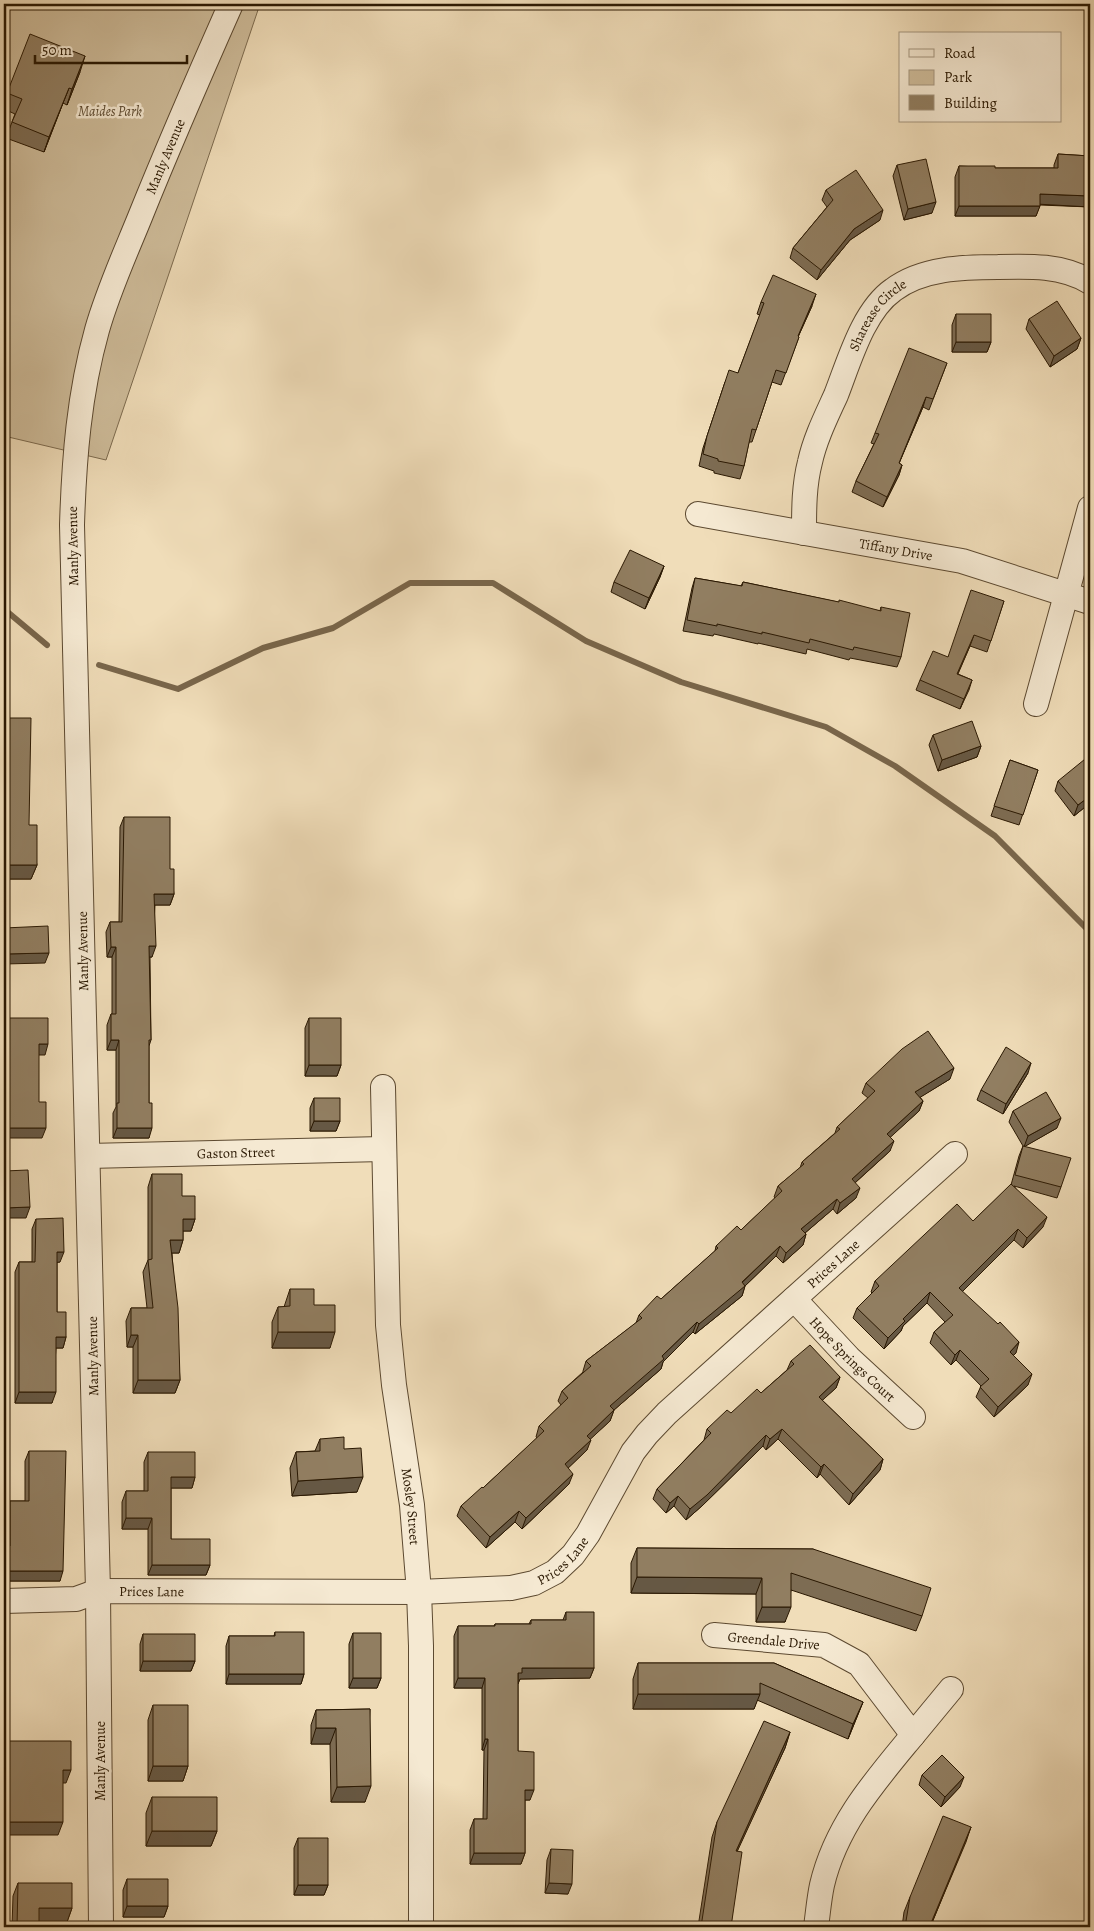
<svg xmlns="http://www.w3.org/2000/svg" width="1094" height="1931" font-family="Alegreya,serif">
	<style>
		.green { fill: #cebc9a; stroke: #7c6a4e }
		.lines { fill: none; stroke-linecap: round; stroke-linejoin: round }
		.stream { stroke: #79664b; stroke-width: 6 }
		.street-casing { stroke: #5c4930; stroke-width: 26 }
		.street { stroke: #f5e9d2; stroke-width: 24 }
		.wall { fill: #7d6c53; stroke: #2a1802 }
		.shaded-wall { fill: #665844; stroke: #2a1802 }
		.building { fill: #917e61; stroke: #2a1802 }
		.labels { text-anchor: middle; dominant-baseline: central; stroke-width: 5; stroke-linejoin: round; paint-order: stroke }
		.park-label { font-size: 14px; font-style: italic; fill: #5b4930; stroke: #f5e9d2 }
		.street-label { font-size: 14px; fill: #2a1802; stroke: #f5e9d2 }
	</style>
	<rect width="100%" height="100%" fill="#f0ddb9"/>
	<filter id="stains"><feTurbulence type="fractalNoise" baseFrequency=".004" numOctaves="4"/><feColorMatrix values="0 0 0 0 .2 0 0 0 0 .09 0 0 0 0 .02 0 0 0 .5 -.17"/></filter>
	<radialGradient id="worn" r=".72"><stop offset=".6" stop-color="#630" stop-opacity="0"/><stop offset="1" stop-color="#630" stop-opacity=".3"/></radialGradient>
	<path class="green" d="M4 4H260L106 460 4 436Z"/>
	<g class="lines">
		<path class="stream" d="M4 609 47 645
			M99 665 178 689 263 648 333 628 410 583H493L586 641 681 682 826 727 895 766 995 836 1090 932"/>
		<defs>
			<g id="street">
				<path id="s1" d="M698 514 962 561 1090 602"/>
				<path id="s2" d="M804 533C804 509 804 485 810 462 815 439 826 417 836 395 849 362 863 311 893 290 922 268 964 267 998 267 1029 266 1063 265 1090 282"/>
				<path d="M1036 704 1090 508"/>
				<path id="s3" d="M383 1087 388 1325 394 1385 412 1505 419 1592 421 1646V1927"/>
				<path id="s4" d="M88 1156 383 1149"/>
				<path id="s5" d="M794 1299 849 1358 913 1417"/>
				<path id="s6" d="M4 1601 76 1599 98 1591 419 1592 511 1588 534 1583 555 1572 573 1555 588 1534 633 1452 647 1434 667 1413 955 1154"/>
				<path id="s7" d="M714 1635 824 1645 859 1664 913 1735 951 1689"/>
				<path id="s8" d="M101 1927 98 1591 72 525C74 459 79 394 97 330 108 291 125 254 140 217 169 145 200 74 231 4"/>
				<path d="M816 1927C818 1913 819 1899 822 1885 836 1825 875 1781 913 1735"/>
			</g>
		</defs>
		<use href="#street" class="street-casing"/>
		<use href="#street" class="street"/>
	</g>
	<path class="wall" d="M80 72 67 105 63 103 44 152 6 138 15 114 4 109V101L7 93Z
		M1058 154 1090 156V207L1040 205 1036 216H955V177L959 166 995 168H1054V165Z
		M897 165 932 213 904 220 893 176Z
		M826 190 880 220 850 240 817 280 790 258 793 248 827 207 822 200Z
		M761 302 812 306 798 337H799L781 385 772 382 752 442H749L744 466 740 479 714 473V471L699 466 703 448 725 382 738 373 760 315 757 314Z
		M956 314 991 342 987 352H952V325Z
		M1029 319 1081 338 1077 349 1050 367 1026 329Z
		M947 363 929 410 923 407 899 463 902 465 899 475 883 507 852 492 856 481 874 444 871 443 875 433Z
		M664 566 660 577 645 609 611 592 614 582Z
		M695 578 741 586 743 582 880 611 881 607 901 657 897 667 850 658 849 660 807 649 806 654 758 643V644L714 634 713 636 683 631 692 588Z
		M1004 601 987 652 970 646 958 674 972 680 960 709 916 690 920 680 948 657Z
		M6 718 37 865 31 879H4V725Z
		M933 735 981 746 977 757 938 771 929 745Z
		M1010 760 1038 770 1019 825 991 816Z
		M1058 781 1090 803 1074 816 1055 791Z
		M124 817 170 869 174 894 170 905H155L152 957H150L151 1040 149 1046V1138H113V1113L116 1107V1050H107V1025L111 1014H112V957H107L106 932 110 922H119L120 827Z
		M309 1018 341 1065 337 1076H305V1028Z
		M1028 1073 1003 1114 977 1100 981 1090Z
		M950 1079 920 1097 923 1101 919 1111 890 1137V1151L855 1183 856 1198 837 1214 833 1209 805 1233 806 1234 803 1245 783 1263 776 1256 745 1286 742 1296 695 1334 693 1332 663 1362 661 1369 614 1410 610 1421 590 1439 587 1450 568 1468 569 1484 522 1529 515 1522 486 1548 457 1516 461 1506 483 1488 537 1438 536 1437 539 1426 561 1405 558 1401 562 1391 583 1372V1371L586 1361 636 1323 639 1315 661 1299 715 1251 716 1246 741 1230 775 1198 774 1197 778 1186 800 1168 802 1162 835 1133 837 1127 868 1098 862 1093 866 1083Z
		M314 1098 340 1121 336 1131H310V1108Z
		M1013 1111 1057 1128 1025 1146 1061 1187 1057 1198 1014 1186 1043 1227 1023 1248 1014 1240 962 1292 1016 1353 1013 1355 1028 1385 994 1417 976 1397 981 1386 956 1360 951 1365 930 1343 934 1332 945 1322 927 1303 903 1326 901 1331 884 1349 853 1318 857 1308 872 1293 871 1292 875 1281 973 1221 1011 1185 1019 1156 1023 1146 1009 1122Z
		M152 1174 182 1196 195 1219 191 1231H183V1240L179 1253H172L180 1380 175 1393H133V1347H127L126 1321 131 1308H147L143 1272 148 1260V1187Z
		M36 1219 60 1262H57V1312L66 1337 63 1348H56L52 1403H15V1272L19 1262H32V1229Z
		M290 1289 314 1305 330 1348H272V1322L278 1307H284Z
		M791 1361 840 1377 836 1388 822 1400 883 1459 880 1470 849 1505 820 1474 817 1478 778 1439 766 1450 763 1446 703 1505 686 1520 674 1506 666 1513 653 1499 657 1489 704 1440 707 1429 761 1393 787 1370Z
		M320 1439 344 1449 357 1492 292 1496 290 1468 296 1452 315 1451Z
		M29 1451 60 1581H4L6 1546V1511L10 1501H25V1461Z
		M148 1452 195 1477 192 1488H171V1539L210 1565 206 1575H148V1529H122V1502L126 1491H144V1462Z
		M637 1548 813 1549 922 1616 916 1631 791 1590 785 1622H756V1594L631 1593V1563Z
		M566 1612 594 1668 590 1678 520 1679 518 1683V1751L530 1800H525V1853L521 1864H470V1830L474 1819H483L484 1750H482V1688H454V1636L458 1626H494L495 1624H529L531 1620H563Z
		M275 1632 304 1674 301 1684H226V1646L229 1636H274Z
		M353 1633 381 1678 377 1688H349V1644Z
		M143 1634 195 1661 191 1671H140V1644Z
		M638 1663H774L863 1702 848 1739 757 1700 754 1709H633V1679Z
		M153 1705 188 1766 183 1781H148V1720Z
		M370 1709 365 1802H331L330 1744H311V1725L316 1710Z
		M790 1732 785 1748 737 1851 731 1927H698L712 1837 717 1822Z
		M922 1775 960 1787 941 1807 919 1785Z
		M152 1797 217 1831 211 1846H146V1813Z
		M971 1827 932 1923 938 1927H902L904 1912 910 1897Z
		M298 1838 328 1885 324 1895H294V1848Z
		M551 1849 568 1894 545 1893 547 1860Z
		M127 1879 168 1906 164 1917H123V1890Z
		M18 1883 72 1908 67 1922H39V1927H12L13 1896Z"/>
	<path class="shaded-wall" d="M85 56 80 72 67 105 72 89Z
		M69 88 63 103 44 152 49 137Z
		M1040 194 1090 196V207L1036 204Z
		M936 202 932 213 904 220 908 209Z
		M959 206H1040L1036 216H955Z
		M883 210 880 220 850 240 817 280 821 270 854 229Z
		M816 294 812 306 793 348 798 336Z
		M1081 338 1077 349 1050 367 1054 356Z
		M956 342H991L987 352H952Z
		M926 397 923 407 895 473 899 463Z
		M902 465 899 475 883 507 887 497Z
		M664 566 660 577 645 609 649 598Z
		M974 635 970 646 953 684 957 674Z
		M972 680 969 690 960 709 964 699Z
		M981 746 977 757 938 771 942 760Z
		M1090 796V803L1074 816 1078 805Z
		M4 865H37L31 879H4Z
		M154 894H174L170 905H151Z
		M149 946H156L152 957H146Z
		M111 947H116L112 957H107Z
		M49 953 45 963 4 964V954Z
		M111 1040H119L116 1050H107Z
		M39 1044H48L45 1055H35Z
		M1031 1063 1028 1073 1003 1114 1006 1104Z
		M309 1065H341L337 1076H305Z
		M954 1068 950 1079 911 1103 915 1092Z
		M923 1101 919 1111 883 1144 887 1134Z
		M1061 1118 1057 1128 1024 1147 1028 1136Z
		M314 1121H340L336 1131H310Z
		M4 1128H46L42 1138H4Z
		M117 1128H152L149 1138H113Z
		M894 1141 890 1151 848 1189 852 1179Z
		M860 1188 856 1198 837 1214 840 1203Z
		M837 1199 833 1209 798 1239 801 1229Z
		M30 1207 26 1218H4V1208Z
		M1047 1217 1043 1227 1023 1248 1027 1238Z
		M183 1219H195L191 1231H179Z
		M1018 1229 1014 1240 955 1299 959 1288Z
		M806 1234 803 1245 783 1263 786 1253Z
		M170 1240H183L179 1253H165Z
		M780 1246 776 1256 745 1286 742 1296 695 1334 699 1324Z
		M57 1252H64L60 1262 53 1263Z
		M930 1292 927 1303 903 1326 901 1331 884 1349 888 1338 903 1319Z
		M697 1322 693 1332 663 1362 661 1369 606 1417 610 1406 662 1356Z
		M278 1332H335L330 1348H272Z
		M131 1335H138L133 1347H127Z
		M56 1337H66L63 1348H52Z
		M1019 1342 1016 1353 1006 1362 1010 1352Z
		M960 1350 956 1360 951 1365 955 1355Z
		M1032 1374 1028 1385 994 1417 998 1407Z
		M840 1377 836 1388 815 1407 819 1397Z
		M138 1380H180L175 1393H133Z
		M19 1392H56L52 1403H15Z
		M614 1410 610 1421 583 1446 587 1436Z
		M782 1429 778 1439 766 1450 770 1439Z
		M766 1435 763 1446 703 1505 686 1520 690 1509Z
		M591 1440 587 1450 561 1475 565 1464Z
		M883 1459 880 1470 849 1505 853 1494Z
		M824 1464 820 1474 817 1478 821 1467Z
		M573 1474 569 1484 522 1529 526 1518Z
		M171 1477H195L192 1488H167Z
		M363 1477 357 1492 292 1496 298 1481Z
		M678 1496 674 1506 666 1513 670 1503Z
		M519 1511 515 1522 486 1548 490 1537Z
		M126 1518H152L148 1529H122Z
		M152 1565H210L206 1575H148Z
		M4 1571H63L60 1581H4Z
		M637 1577 762 1578 756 1594 631 1593Z
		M762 1607H791L785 1622H756Z
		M143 1661H195L191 1671H140Z
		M522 1668H594L590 1678 520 1679 518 1684V1673Z
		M229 1674H304L301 1684H226Z
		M353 1678H381L377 1688H349Z
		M458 1678H485L482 1688H454Z
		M638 1694H760L754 1709H633Z
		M863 1702 857 1717 848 1739 853 1724Z
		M316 1728H336L330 1744H311Z
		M790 1732 785 1748 730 1867 736 1851Z
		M485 1739H488L484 1750H482Z
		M153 1766H188L183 1781H148Z
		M63 1770H71L66 1783H58Z
		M964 1777 960 1787 941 1807 945 1797Z
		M371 1786 365 1802H331L337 1787Z
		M525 1790H534L530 1800H521Z
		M4 1822H63L58 1835H4Z
		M971 1827 966 1842 930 1927Z
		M152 1831H217L211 1846H146Z
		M474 1853H525L521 1864H470Z
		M549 1883 572 1884 568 1894 545 1893Z
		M298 1885H328L324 1895H294Z
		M127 1906H168L164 1917H123Z
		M39 1908H72L67 1922H34Z"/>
	<path class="building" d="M30 34 85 56 72 89 69 88 49 137 12 122 22 99 7 93Z
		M1058 154 1090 156V196L1040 194V206H959V166H995V168H1058Z
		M926 159 936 202 908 209 897 165Z
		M856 170 883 210 854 229 821 270 793 248 833 200 826 190Z
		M773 275 816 294 798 336 799 337 786 373 776 370 756 430 752 429 744 466 718 461V459L703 454 707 436 729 370 738 373 764 303 761 302Z
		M1057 301 1081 338 1054 356 1029 319Z
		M956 314H991V342H956Z
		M909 348 947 363 933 399 926 397 899 463 902 465 887 497 856 481 879 434 875 433Z
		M630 550 664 566 649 598 614 582Z
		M695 578 742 586 743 582 839 602V600L881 611V607L910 613 901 657 854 647 853 650 810 639 809 643 762 632V634L717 624V626L687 620Z
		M971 590 1004 601 991 641 974 635 957 674 972 680 964 699 920 680 933 651 948 657Z
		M6 718H31L29 825H37V865H4V772H6Z
		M972 721 981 746 942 760 933 735Z
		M1090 755V796L1078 805 1058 781Z
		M1010 760 1038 770 1023 815 994 806Z
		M124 817H170V869H174V894H154L156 946H149L151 1040H149V1103H152V1128H117V1103H119V1040H111V1014H116V947H111L110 922H122Z
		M48 926 49 953 4 954V928Z
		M4 1018H48V1044H39V1102H46V1128H4Z
		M309 1018H341V1065H309Z
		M928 1031 954 1068 915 1092 923 1101 887 1134 894 1141 852 1179 860 1188 840 1203 837 1199 801 1229 806 1234 786 1253 780 1246 742 1282 745 1286 699 1324 697 1322 662 1356 664 1359 610 1406 614 1410 587 1436 591 1440 565 1464 573 1474 526 1518 519 1511 490 1537 461 1506 482 1487 483 1488 544 1431 539 1426 568 1398 562 1391 591 1366 586 1361 642 1318 639 1315 657 1296 661 1299 718 1248 716 1246 737 1226 741 1230 782 1191 778 1186 804 1164 802 1162 840 1129 837 1127 875 1091 866 1083 902 1049Z
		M1006 1047 1031 1063 1006 1104 981 1090Z
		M1046 1092 1061 1118 1028 1136 1013 1111Z
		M314 1098H340V1121H314Z
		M1023 1146 1071 1158 1061 1187 1015 1175Z
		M28 1170 30 1207 4 1208V1171Z
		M152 1174H182V1196H195V1219H183V1240H170L178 1308 180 1380H138V1335H131V1308H153L148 1260 152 1259Z
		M1011 1184 1047 1217 1027 1238 1018 1229 959 1288 998 1324 1000 1322 1019 1342 1010 1352 1032 1374 998 1407 980 1387 989 1379 960 1350 955 1355 934 1332 953 1315 930 1292 903 1319 905 1321 888 1338 857 1308 879 1286 875 1281 957 1204 973 1221Z
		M63 1218 64 1252H57V1312H66V1337H56V1392H19V1262H35L36 1219Z
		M290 1289H314V1305H335V1332H278V1307L290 1306Z
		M810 1345 840 1377 819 1397 883 1459 853 1494 824 1464 821 1467 782 1429 770 1439 766 1435 707 1495 690 1509 678 1496 670 1503 657 1489 711 1433 707 1429 727 1410 731 1413 757 1389 761 1393 794 1364 791 1361Z
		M344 1437V1449L361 1448 363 1477 298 1481 296 1452 320 1451V1439Z
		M29 1451H66L63 1571H4V1546H10V1501H29Z
		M148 1452H195V1477H171V1539H210V1565H152V1518H126V1491H148Z
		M637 1548 813 1549 931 1588 922 1616 791 1573V1607H762V1578L637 1577Z
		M566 1612H594V1668H522V1673H518V1751L534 1752V1790H525V1853H474V1819H487L488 1739H485V1678H458V1626H495V1624H531V1620H566Z
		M275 1632H304V1674H229V1636H275Z
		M353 1633H381V1678H353Z
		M143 1634H195V1661H143Z
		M638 1663H774L863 1702 853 1724 760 1683V1694H638Z
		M153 1705H188V1766H153Z
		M370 1709 371 1786 337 1787 336 1728H316V1710Z
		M764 1721 790 1732 736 1851 742 1852 731 1927H701L717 1822Z
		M4 1741H71V1770H63V1822H4Z
		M942 1755 964 1777 945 1797 922 1775Z
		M152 1797H217V1831H152Z
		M943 1816 971 1827 931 1923 938 1924V1927H905L910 1897Z
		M298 1838H328V1885H298Z
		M551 1849 573 1850 572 1884 549 1883Z
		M127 1879H168V1906H127Z
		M18 1883H72V1908H39V1927H17Z"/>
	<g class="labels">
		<g class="park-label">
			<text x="110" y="111">Maides Park</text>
		</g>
		<g class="street-label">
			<text stroke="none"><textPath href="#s8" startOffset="1786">Manly Avenue</textPath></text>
			<text stroke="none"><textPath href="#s2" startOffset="235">Sharease Circle</textPath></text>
			<text transform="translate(73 546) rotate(-91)">Manly Avenue</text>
			<text stroke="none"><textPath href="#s1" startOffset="201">Tiffany Drive</textPath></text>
			<text transform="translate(83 951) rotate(-91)">Manly Avenue</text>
			<text stroke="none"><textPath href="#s4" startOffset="148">Gaston Street</textPath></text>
			<text stroke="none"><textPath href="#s6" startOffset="975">Prices Lane</textPath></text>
			<text transform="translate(93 1356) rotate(-91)">Manly Avenue</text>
			<text stroke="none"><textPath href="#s5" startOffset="84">Hope Springs Court</textPath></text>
			<text stroke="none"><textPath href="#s3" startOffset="421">Mosley Street</textPath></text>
			<text stroke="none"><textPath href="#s6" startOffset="569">Prices Lane</textPath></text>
			<text stroke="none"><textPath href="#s6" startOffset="149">Prices Lane</textPath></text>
			<text stroke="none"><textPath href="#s7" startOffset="60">Greendale Drive</textPath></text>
			<text transform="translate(100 1761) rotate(-90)">Manly Avenue</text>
		</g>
	</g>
	<rect width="1094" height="1931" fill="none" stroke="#f0ddb9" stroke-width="20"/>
	<rect x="5" y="5" width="1084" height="1921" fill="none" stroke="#2a1802" stroke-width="2.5"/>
	<rect x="10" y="10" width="1074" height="1911" fill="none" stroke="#2a1802"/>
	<rect x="899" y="32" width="162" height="90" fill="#f5e9d2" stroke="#a4957f"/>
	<rect x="909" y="49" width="25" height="8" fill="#f5e9d2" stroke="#a4957f"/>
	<text x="944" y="58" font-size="15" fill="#2a1802">Road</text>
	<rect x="909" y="70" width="25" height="15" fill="#cebc9a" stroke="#a4957f"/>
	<text x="944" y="82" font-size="15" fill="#2a1802">Park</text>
	<rect x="909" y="95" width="25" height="15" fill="#917e61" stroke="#a4957f"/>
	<text x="944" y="108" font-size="15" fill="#2a1802">Building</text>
	<path d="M35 55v8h152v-8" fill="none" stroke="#2a1802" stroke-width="2.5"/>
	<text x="42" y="55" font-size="15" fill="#2a1802" stroke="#f5e9d2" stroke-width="4" paint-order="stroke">50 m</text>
	<rect width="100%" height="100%" filter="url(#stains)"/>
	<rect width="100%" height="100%" fill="url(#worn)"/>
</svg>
